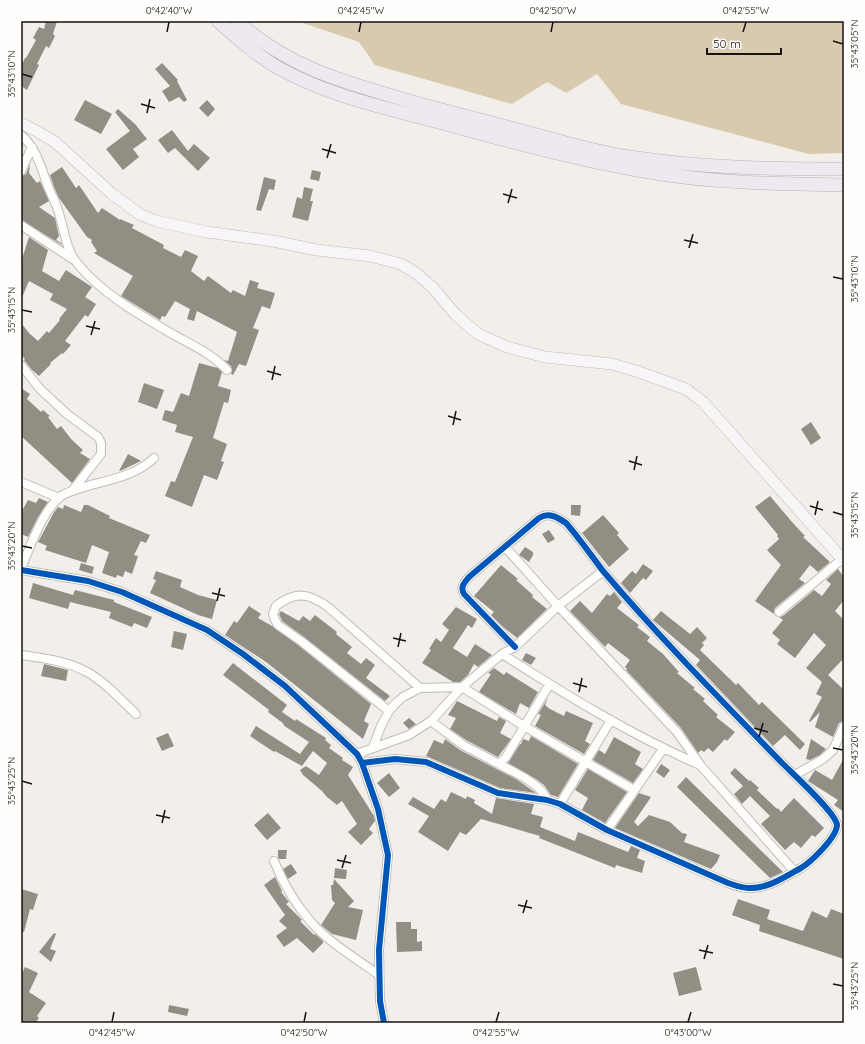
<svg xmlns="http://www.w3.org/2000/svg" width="865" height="1044" font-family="Quicksand,sans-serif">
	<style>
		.forest { fill: #d9c9af }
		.building { fill: #938e83 }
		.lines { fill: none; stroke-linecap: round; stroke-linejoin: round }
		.minor-casing { stroke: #bfbcb9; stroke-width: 10 }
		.secondary-casing { stroke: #bfbcb9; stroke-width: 12 }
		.trunk-casing { stroke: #b8b1ba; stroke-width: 14 }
		.minor { stroke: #fdfdfc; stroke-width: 8 }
		.secondary { stroke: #f7f5f8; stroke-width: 11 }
		.trunk { stroke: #eee9f1; stroke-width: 13 }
		.cycleway-casing { stroke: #fffefc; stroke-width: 8 }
		.cycleway { stroke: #0057b8; stroke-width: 6 }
		.ticks { fill: none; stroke: #151310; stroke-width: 1.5 }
		.neatline { fill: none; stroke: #151310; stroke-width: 1.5 }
		.ticks-label { font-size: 10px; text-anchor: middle; fill: #151310 }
	</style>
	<rect width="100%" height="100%" fill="#f2efeb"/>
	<path class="forest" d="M297 21H844V153L809 154 621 104 597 74 566 93 547 82 512 104 375 65 359 42Z"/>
	<path class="building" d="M46 21H57L53 34 55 36 49 48 46 46 37 64 39 65 27 90 21 86V66L25 58H26L36 40 33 38 39 27 44 29Z
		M162 63 178 80 177 81 187 100 184 102 179 97 169 102 162 91 170 86 155 69Z
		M85 100 112 114 101 134 74 120Z
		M207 100 215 109 208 117 199 108Z
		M118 109 135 124 147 139 133 149 139 157 123 170 106 149 130 131 115 112Z
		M172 130 188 151 194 144 210 158 198 171 175 148 168 153 158 140Z
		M30 164 29 173 37 183 40 181 49 201 39 207 55 218 59 236 56 240 61 243 62 245 21 220V176L26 174Z
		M62 167 76 188 79 185 98 213 102 208 120 220V219L134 225 132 228 164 245 163 248 181 257 185 250 198 256 191 271 204 281 208 276 231 293 233 290 245 296 250 280 259 283 257 288 275 293 270 309 262 306 253 328 259 330 246 366 239 364 233 375 231 374 232 371 231 366 224 360 228 361 237 332 197 311 194 321 187 319 190 309 175 301 165 317 162 316 160 320 121 296 133 276 94 253 97 251 91 242 92 240 87 237 59 198 54 187 50 175Z
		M312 170 321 172 319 181 310 179Z
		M264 177 276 180 274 190 269 189 261 211 256 210Z
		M304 187 313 189 310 201H313L308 221 292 217 297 197 302 199Z
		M29 237 48 250 42 271 59 281 66 270 92 287 85 297 96 304 88 317 85 315 65 341 71 345 63 354 62 353 50 363 51 364 39 376 32 370 24 360 25 359 21 355V323L30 334 38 341 47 331 49 333 60 320 59 319 67 309 50 300 53 294 29 281 21 300V262Z
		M199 363 218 368 222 372 218 386 231 390 228 403 224 402 213 438 227 444 221 461 224 462 217 480 204 475 192 507 165 496 171 481 175 482 193 437 175 432 177 425 162 420 165 410 173 412 181 393 189 396Z
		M144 383 164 390 157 409 138 402Z
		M21 388 30 394 27 399 41 412 43 410 50 416 48 417 57 429 61 426 72 440 83 450 80 453 90 459 72 483 21 436Z
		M811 422 821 438 811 445 801 429Z
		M128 454 141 461 120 471H119Z
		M770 496 792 522 805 536 803 537 830 562 818 572 810 565 799 579 805 583 775 608 774 611V614L755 601 781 565 767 550 779 539 777 536 778 535 755 507Z
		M39 498 48 502 38 517 28 537 21 534V508L23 509 28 500 36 503Z
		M64 505 81 512 84 505H88L110 516 109 518 150 535 146 543 141 541 134 555 138 556 132 574 125 571 123 577 117 575 116 578 102 573 109 552 92 545 86 563 45 550 47 546 38 542 53 514 58 507 63 509Z
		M571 505H581L580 516 571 515Z
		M603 515 619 533 617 535 629 549 609 567 582 533Z
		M549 530 555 539 548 543 542 534Z
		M525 547 533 552V555L529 562 519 555Z
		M81 563 94 567 92 574 79 570Z
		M643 564 653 571 646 580 643 578 630 593 621 583 632 571 636 574Z
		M501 565 518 579 516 580 533 595 532 597 547 609 517 638 502 626 491 615 494 612 474 596Z
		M838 569 844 577V600L835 611 844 620V658L828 675 844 690V721L839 723 833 737 815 727 820 712 810 722 809 721 822 697 816 694 822 682 806 668 826 645 814 633 795 658 777 644 780 640 772 633 783 620 779 617 783 616 814 590 822 596 831 584 826 580Z
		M156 571 182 580 180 587 198 595 217 600 212 619 198 615 150 593 156 580 153 579Z
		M33 583 73 595 75 590 114 600V602L152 617 147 628 134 623 132 627 109 618 111 612 70 602 68 609 29 598Z
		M614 592 622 602 617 608 639 625 637 627 650 637 647 641 663 654 679 672 677 673 695 688 693 689 705 699 703 701 718 715 716 717 735 732 727 741 725 739 713 752 708 748 704 752 701 750 698 753 681 728 626 670 627 669 625 667 630 660 608 643 605 647 570 611 580 601 592 613 607 594 610 596Z
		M249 606 261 614 258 618 272 626 298 645 371 704 364 721 369 724 363 739 266 662 225 635 234 621 237 623Z
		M456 607 477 619 472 628 468 625 453 648 467 657 475 644 492 655 478 667 474 664 468 675 460 682H453L422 663 431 650 429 649 436 638 441 642 449 630 442 624Z
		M281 611 299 621 303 616 310 621 315 615 337 632 336 634 352 647 347 653 361 664 366 658 375 665 366 678 390 696 385 701 304 637 282 621 279 614Z
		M661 611 690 634 697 627 707 638 702 643 704 645 700 650 736 685 738 683 759 705 762 702 805 744 800 750 785 735 773 746 696 665 700 660 653 620Z
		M174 631 187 634 183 650 171 647Z
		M526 653 536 658 531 665 522 660Z
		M233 663 287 705 282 712 295 721 296 719 326 738 325 740 331 745 329 748 343 758 342 760 353 767 348 775 374 816 375 821 369 829 373 833 361 845 348 832 357 824 342 801 337 805 327 797 322 791 303 775 300 770 306 766 319 775 327 763 313 751 302 766 275 751 274 752 250 736 256 726 300 754 309 742 283 725 284 724 268 712 269 710 223 675Z
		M44 664 68 670 66 681 41 676Z
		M494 668 504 675 506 672 538 692 529 708 520 703 516 714 479 692 491 674 488 673Z
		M548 698 545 705 550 709 564 716 566 711 593 723 585 741 590 744 584 754 535 726 541 715 538 714Z
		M457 701 497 721 499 717 506 721 500 733 511 739 498 757 466 740 450 729 456 718 448 715Z
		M409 718 416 724 409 729 403 723Z
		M168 733 174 746 162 751 156 738Z
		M531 736 578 764 558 797 551 795 544 785 536 779 508 763 520 744H521L523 739 529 741Z
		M614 737 641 752 635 764 643 769 633 783 593 760 599 750 605 754Z
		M445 739 460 750 516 779 536 793 500 788 426 756 434 740 443 744Z
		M811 739 826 749 820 755 810 760 806 759Z
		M844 758V812L834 805 838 800 808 781 815 770 832 780Z
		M661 764 670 770 664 778 656 772Z
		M735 768 749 781 750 780 759 788 757 790 777 809 778 808 781 812 794 798 824 828 815 837 812 835 801 848 794 842 785 850 761 824 770 816 750 796 742 804 734 794 743 786 730 773Z
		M588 769 627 792 605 823 582 810 588 798 575 790Z
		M389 773 400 788 389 797 377 783Z
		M686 777 783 872 770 878 677 787Z
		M451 792 466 799 467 796 475 800 474 803 492 814 496 798 534 804 531 814 543 817 540 827 575 841 578 832 628 852 631 846 640 850 637 858 645 861 642 873 616 865 615 868 539 838 540 836 481 819 466 835 460 832 448 851 418 832 429 816 408 804 413 797 434 809 441 799 446 802Z
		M639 793 651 797 634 822 638 826 649 815 670 822 682 833 687 834 684 842 720 855 717 862 711 869 615 828Z
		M268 813 281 828 267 840 254 825Z
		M278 850H287L286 859H279L278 857Z
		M291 864 297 873 288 879 283 869Z
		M335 868 347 870 346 879 334 878Z
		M275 877 282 891 281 892 289 902 286 904 302 920 300 921 314 935 315 934 323 941V943L313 953 297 938 284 947 276 936 287 928 279 921 285 915 264 885Z
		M334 879 354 901 348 907 363 910 356 940 332 934 321 925 335 903 332 900 331 885H333Z
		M21 889 38 894 33 910 30 909 24 932H21Z
		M738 899 770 910 767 919 803 931 812 911 827 918 831 909 844 914V959L759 931 760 925 732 915Z
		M396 922H411V929H417V942L422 941V951L397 952Z
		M54 933 56 934 50 949 56 951 51 962 39 952Z
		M25 967 38 973 29 992 46 1003 37 1016 39 1018 35 1023H21V975Z
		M696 967 702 990 679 996 673 973Z
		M169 1005 189 1009 187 1016 168 1012Z"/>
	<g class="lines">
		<defs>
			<path id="minor" d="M21 135C37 148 42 171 49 189 53 198 58 207 60 217 65 233 66 249 77 263 102 294 140 315 174 335 194 346 212 354 227 370
				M21 171 32 147
				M21 225 74 260
				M21 365 40 389 67 414 98 437 101 443V454L72 491
				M21 482 59 498
				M506 548 558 606 677 732 701 766 795 872
				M21 568C31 546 42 511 61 496 67 492 75 490 81 488 106 480 135 477 154 458
				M21 570 88 581 122 592 207 630 243 654 285 686 357 754 362 763 378 809 388 855 379 950 380 1001 384 1023
				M779 612 842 559
				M502 654C566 695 631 735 700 765
				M21 655C43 658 67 661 87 672 105 682 120 699 136 714
				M389 711 301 641 278 625 275 620 273 614 276 606C295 591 309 593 328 607L420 688
				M431 721 463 745 499 764 506 757 549 685
				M373 747 381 726 389 711 396 703 403 697 420 688 462 687 524 726 634 790
				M357 754 409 735 431 721 462 687 502 654 515 647 558 606 603 571
				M362 763 395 759 426 762 498 793 547 800 560 804 607 830 728 883C734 885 742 888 748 888 768 889 784 877 801 868 811 862 837 837 837 825 836 813 793 774 783 764 722 701 660 638 603 571 591 555 579 538 566 523 557 517 549 512 539 518L469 577C464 583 460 587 464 594L515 647
				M499 764C513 772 542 784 547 800
				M795 775 823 759 833 750 844 726
				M560 804 611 720
				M607 830 663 749
				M274 861C283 883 295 904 311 922 327 941 358 960 379 975"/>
			<path id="secondary" d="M21 123 38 132 55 142 111 193 139 214 156 221 207 232 273 241 317 250 370 256 401 264 416 273 433 288 456 315 478 334 507 347 545 357 612 364 636 371 686 389 703 402 844 561"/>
			<path id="trunk" d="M218 21C236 37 254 53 275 66 328 97 391 109 450 125 514 143 578 160 643 171 709 183 777 184 844 185
				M237 21C293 72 356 85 427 106 465 116 503 126 541 136 572 145 605 154 637 158 705 168 775 169 844 169"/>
		</defs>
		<use href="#minor" class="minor-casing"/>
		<use href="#secondary" class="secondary-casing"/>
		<use href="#trunk" class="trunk-casing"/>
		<use href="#minor" class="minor"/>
		<use href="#secondary" class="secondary"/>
		<use href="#trunk" class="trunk"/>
		<defs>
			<path id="cycleway" d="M21 570 88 581 122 592 207 630 243 654 285 686 357 754 362 763 378 809 388 855 379 950 380 1001 384 1023
				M362 763 395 759 426 762 498 793 547 800 560 804 607 830 728 883C734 885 742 888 748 888 768 889 784 877 801 868 811 862 837 837 837 825 836 813 793 774 783 764 722 701 660 638 603 571 591 555 579 538 566 523 557 517 549 512 539 518L469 577C464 583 460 587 464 594L515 647"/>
		</defs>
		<use href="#cycleway" class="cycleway-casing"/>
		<use href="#cycleway" class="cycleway"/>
	</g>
	<path class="ticks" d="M167 32 169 22M359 32 361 22M551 32 553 22M743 32 746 22M833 41 843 44M22 74 32 77M141 104 155 108M147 113 150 99M322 149 336 153M327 158 331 144M503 194 517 198M508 203 512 189M684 240 698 243M689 248 693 234M833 277 843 279M22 310 32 312M86 326 100 329M91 335 95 321M267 371 281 375M272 380 275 366M448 416 461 420M453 425 456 411M629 461 642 465M634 470 637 456M810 506 823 510M833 512 843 515M815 515 818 501M22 546 32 548M212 593 225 596M217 601 220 588M393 638 406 641M398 647 401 633M573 683 587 687M579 692 582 678M754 728 768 732M759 737 763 723M833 748 843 750M22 781 32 784M156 815 170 818M162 823 165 810M337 860 351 863M342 868 346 855M518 905 532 908M523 913 527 900M699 950 713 953M704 959 708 945M833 984 843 986M112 1022 114 1012M304 1022 306 1012M496 1022 499 1012M688 1022 691 1012"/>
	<rect width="865" height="1044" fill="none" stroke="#fffefc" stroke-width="44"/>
	<path d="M707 48v6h74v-6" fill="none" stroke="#151310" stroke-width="2"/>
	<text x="713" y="48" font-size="12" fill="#151310" stroke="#fffefc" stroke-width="3" paint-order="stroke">50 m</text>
	<rect x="22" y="22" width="821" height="1000" class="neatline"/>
	<g class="ticks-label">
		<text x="169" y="14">0°42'40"W</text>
		<text x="361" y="14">0°42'45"W</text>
		<text x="553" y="14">0°42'50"W</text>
		<text x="746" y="14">0°42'55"W</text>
		<text transform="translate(854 44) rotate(-90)" y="4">35°43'05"N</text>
		<text transform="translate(11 74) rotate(-90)" y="4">35°43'10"N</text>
		<text transform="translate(854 279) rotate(-90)" y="4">35°43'10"N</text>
		<text transform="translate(11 310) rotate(-90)" y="4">35°43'15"N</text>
		<text transform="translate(854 515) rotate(-90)" y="4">35°43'15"N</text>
		<text transform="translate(11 546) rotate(-90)" y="4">35°43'20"N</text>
		<text transform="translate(854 750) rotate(-90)" y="4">35°43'20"N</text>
		<text transform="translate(11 781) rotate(-90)" y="4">35°43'25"N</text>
		<text transform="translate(854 986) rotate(-90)" y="4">35°43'25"N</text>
		<text x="112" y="1036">0°42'45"W</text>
		<text x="304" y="1036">0°42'50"W</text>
		<text x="496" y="1036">0°42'55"W</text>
		<text x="688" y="1036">0°43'00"W</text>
	</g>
</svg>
